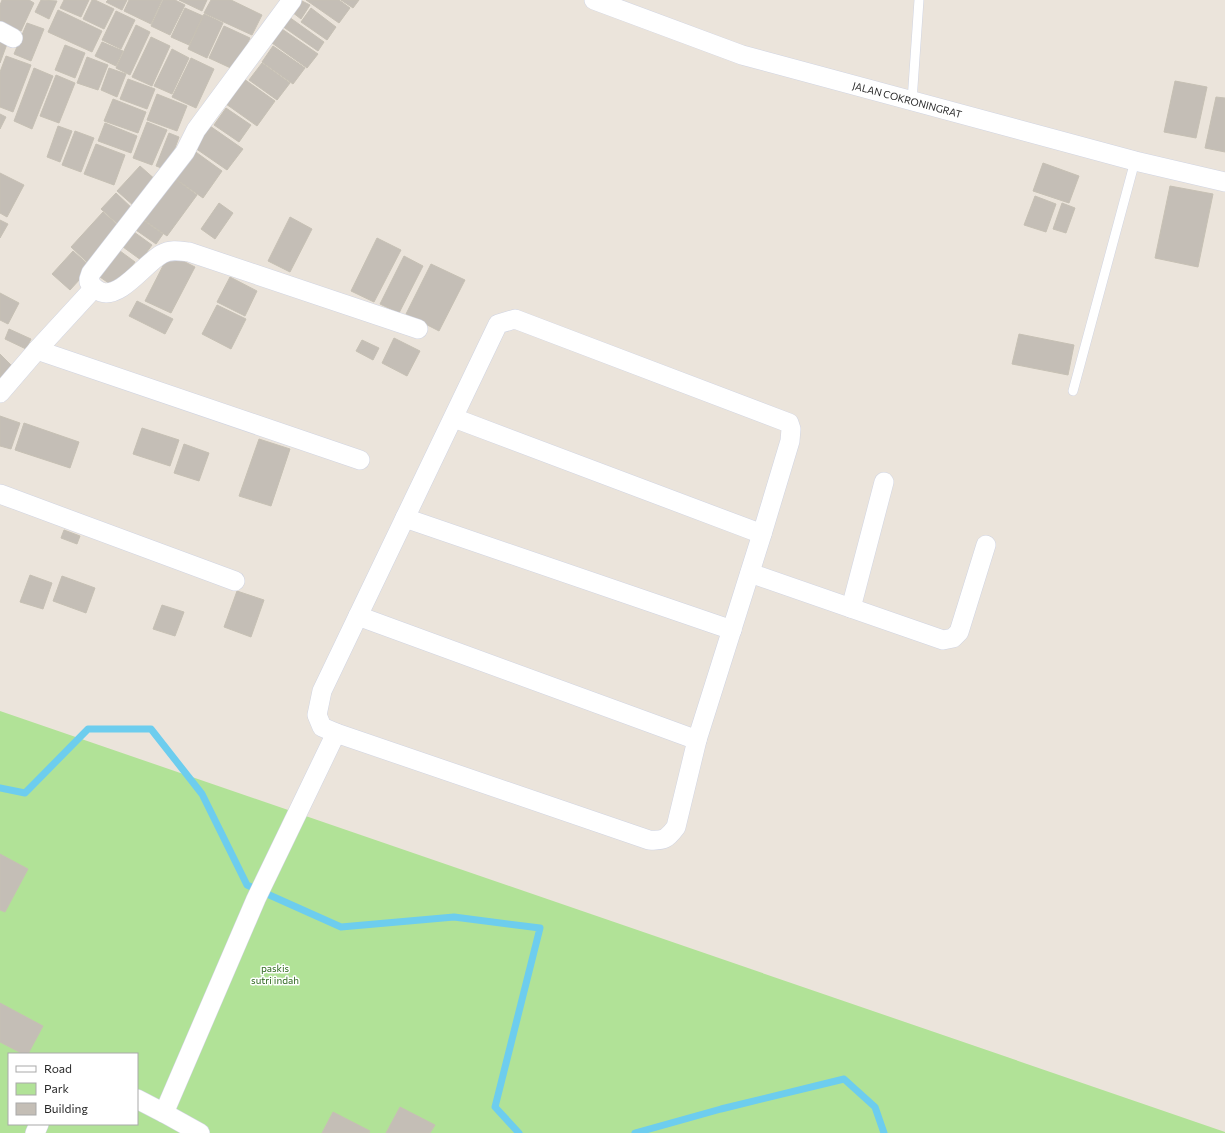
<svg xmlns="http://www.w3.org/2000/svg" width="1225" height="1133" font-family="Commissioner,sans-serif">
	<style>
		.green { fill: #b1e297; fill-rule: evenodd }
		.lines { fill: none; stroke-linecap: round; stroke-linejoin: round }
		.stream { stroke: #6dcdee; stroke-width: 7 }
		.building { fill: #c4beb6; stroke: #c6c0b4 }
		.lane-casing { stroke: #d0d4e2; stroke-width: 10 }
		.street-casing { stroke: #d0d4e2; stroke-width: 20 }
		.lane { stroke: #fff; stroke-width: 9 }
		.street { stroke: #fff; stroke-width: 19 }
		.labels { text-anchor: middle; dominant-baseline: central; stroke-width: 3; stroke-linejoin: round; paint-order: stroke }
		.street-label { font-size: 10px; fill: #292929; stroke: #fff }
		.park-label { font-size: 10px; fill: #2a651a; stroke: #fff }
	</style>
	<rect width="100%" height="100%" fill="#ebe4db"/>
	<path class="green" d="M0 711 1225 1132V1133H0ZM9 1054H137V1124H9Z"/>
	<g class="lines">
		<path class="stream" d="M0 788 25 793 88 729H151L202 794 247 885 341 927 454 917 540 928 495 1107 519 1133
			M635 1133 721 1109 844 1079 875 1107 884 1133"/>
	</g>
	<path class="building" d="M2 0H29L34 3 21 31 0 22V5Z
		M41 0 57 1 49 19 35 12Z
		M64 0H89L81 17 60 8Z
		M92 0H95L114 9 104 29 83 19Z
		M108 0H127L122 10 106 2Z
		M129 0H162L151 24 124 11Z
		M163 0H175L185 5 170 35 151 26Z
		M179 0H207L202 11Z
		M211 0H231L262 15 252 35 204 13Z
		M300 0 310 5 301 19 292 12Z
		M306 0H339L350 8 339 23Z
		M341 0H359L353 8Z
		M185 8 203 16 189 45 171 37Z
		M311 8 336 27 327 40 301 22Z
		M58 10 102 31 92 52 48 32Z
		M116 11 135 20 121 49 102 40Z
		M204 14 223 23 207 58 188 49Z
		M289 17 324 42 318 51 282 26Z
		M27 23 44 29 31 61 14 54Z
		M136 25 150 32 130 75 116 68Z
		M224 26 250 38 235 70 209 58Z
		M282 29 318 54 307 68 272 43Z
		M151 37 170 46 152 86 132 77Z
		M0 41 7 44 0 63Z
		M102 42 123 51 116 66 95 56Z
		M65 45 85 53 75 78 55 70Z
		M273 46 305 68 293 84 262 62Z
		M172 49 189 58 172 94 154 86Z
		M6 56 31 65 13 112 0 107V72Z
		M87 57 108 65 98 90 77 83Z
		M191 58 214 69 196 108 172 97Z
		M262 63 290 83 277 100 249 80Z
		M34 68 53 76 32 129 14 121Z
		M109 68 126 74 117 97 101 90Z
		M56 75 75 83 59 123 40 116Z
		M128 79 155 89 147 109 120 99Z
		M244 79 275 101 257 126 226 104Z
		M1175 81 1207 87 1196 138 1164 132Z
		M157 94 187 106 177 131 147 120Z
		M1216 97 1225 98V152L1205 148Z
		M113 99 146 112 138 133 104 121Z
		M226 108 251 125 239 142 214 125Z
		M0 114 6 117 0 129Z
		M147 122 167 130 152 165 133 158Z
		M105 123 137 136 131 153 98 141Z
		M58 126 72 131 60 162 47 157Z
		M210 126 243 149 227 170 195 148Z
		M75 131 94 138 81 172 62 165Z
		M169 133 179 137 167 170 156 166Z
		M96 144 125 155 114 185 84 174Z
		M193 150 222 171 203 198 173 177Z
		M1043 163 1079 176 1069 203 1033 191Z
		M140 166 157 181 134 206 117 191Z
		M0 173 24 185 7 217 0 213Z
		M174 178 197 195 167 236 144 220Z
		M1170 186 1213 194 1198 267 1155 258Z
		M116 193 134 210 120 226 101 209Z
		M1035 196 1056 204 1046 232 1024 225Z
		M219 203 233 213 215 239 201 229Z
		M1062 203 1075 208 1066 233 1053 229Z
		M103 212 121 228 88 263 71 247Z
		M290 217 312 229 290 272 268 261Z
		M140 218 163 234 156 244 133 228Z
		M0 220 8 224 0 238Z
		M134 232 152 245 141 260 123 247Z
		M377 238 401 250 374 302 351 291Z
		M116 248 135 262 116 288 97 275Z
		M73 251 91 267 70 290 52 274Z
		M169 254 195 267 171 313 145 301Z
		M404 256 423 266 399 313 380 304Z
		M431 264 465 280 439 331 406 314Z
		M230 277 257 291 245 316 217 302Z
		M0 293 19 303 8 324 0 320Z
		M137 301 173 319 165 334 129 316Z
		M217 305 246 319 231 349 202 334Z
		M9 329 31 339 26 349 5 339Z
		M1019 334 1074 345 1068 375 1012 364Z
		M394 338 420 351 407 376 382 363Z
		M362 340 379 348 373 360 356 351Z
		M0 354 12 366 0 378Z
		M0 416 20 423 11 449 0 446Z
		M24 423 79 442 70 468 15 450Z
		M142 428 179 440 170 466 133 454Z
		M259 439 290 449 271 506 239 496Z
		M184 444 209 453 199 481 174 473Z
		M64 530 80 536 77 544 61 538Z
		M30 575 52 583 43 609 20 602Z
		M62 576 95 588 86 613 53 601Z
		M237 591 264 600 251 637 224 627Z
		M162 605 184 612 175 636 153 629Z
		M0 854 28 869 5 912 0 910Z
		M0 1003 43 1026 28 1054H23L0 1042Z
		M400 1107 435 1125 430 1133H386Z
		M333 1112 370 1131 369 1133H322Z"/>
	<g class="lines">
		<defs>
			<path id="lane" d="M912 101 919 0
				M1073 391 1135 161"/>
			<g id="street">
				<path d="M292 0 196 130 185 152 91 273 89 279V282C92 286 96 290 101 292 121 299 146 262 162 254 171 249 180 251 189 252L418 329"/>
				<path id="s1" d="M594 0 742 55 1135 161 1225 182"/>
				<path d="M0 31 13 38"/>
				<path d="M515 319 789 423 791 429 790 441 762 534 697 740 676 827C667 839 664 841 649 840L336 733 322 727 317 715 322 691 498 324Z"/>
				<path d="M37 350 360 460"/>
				<path d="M0 393 37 350 94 288"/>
				<path d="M454 418 762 534"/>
				<path d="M0 494 235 581"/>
				<path d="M405 518 732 630"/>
				<path d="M750 573 943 640 953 638 959 632 986 545"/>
				<path d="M851 608 884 482"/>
				<path d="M358 616 697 740"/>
				<path d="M137 1099 164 1113 256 899 336 733"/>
				<path d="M164 1113 200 1133"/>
				<path d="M35 1133 39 1124"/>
			</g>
		</defs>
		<use href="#lane" class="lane-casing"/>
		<use href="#street" class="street-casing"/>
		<use href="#lane" class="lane"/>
		<use href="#street" class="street"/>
	</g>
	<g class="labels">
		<g class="street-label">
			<text stroke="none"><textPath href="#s1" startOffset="329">JALAN COKRONINGRAT</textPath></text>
		</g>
		<g class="park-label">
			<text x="275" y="968">paskis<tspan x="275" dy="12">sutri indah</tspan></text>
		</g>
	</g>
	<rect x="8" y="1053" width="130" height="72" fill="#ffffff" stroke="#a9a9a9"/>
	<rect x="16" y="1066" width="20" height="6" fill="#ffffff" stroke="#a9a9a9"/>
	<text x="44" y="1073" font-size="12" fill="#292929">Road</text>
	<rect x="16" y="1083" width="20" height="12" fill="#b1e297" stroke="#a9a9a9"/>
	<text x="44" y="1093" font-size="12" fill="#292929">Park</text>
	<rect x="16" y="1103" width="20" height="12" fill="#c4beb6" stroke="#a9a9a9"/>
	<text x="44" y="1113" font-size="12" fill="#292929">Building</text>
</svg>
